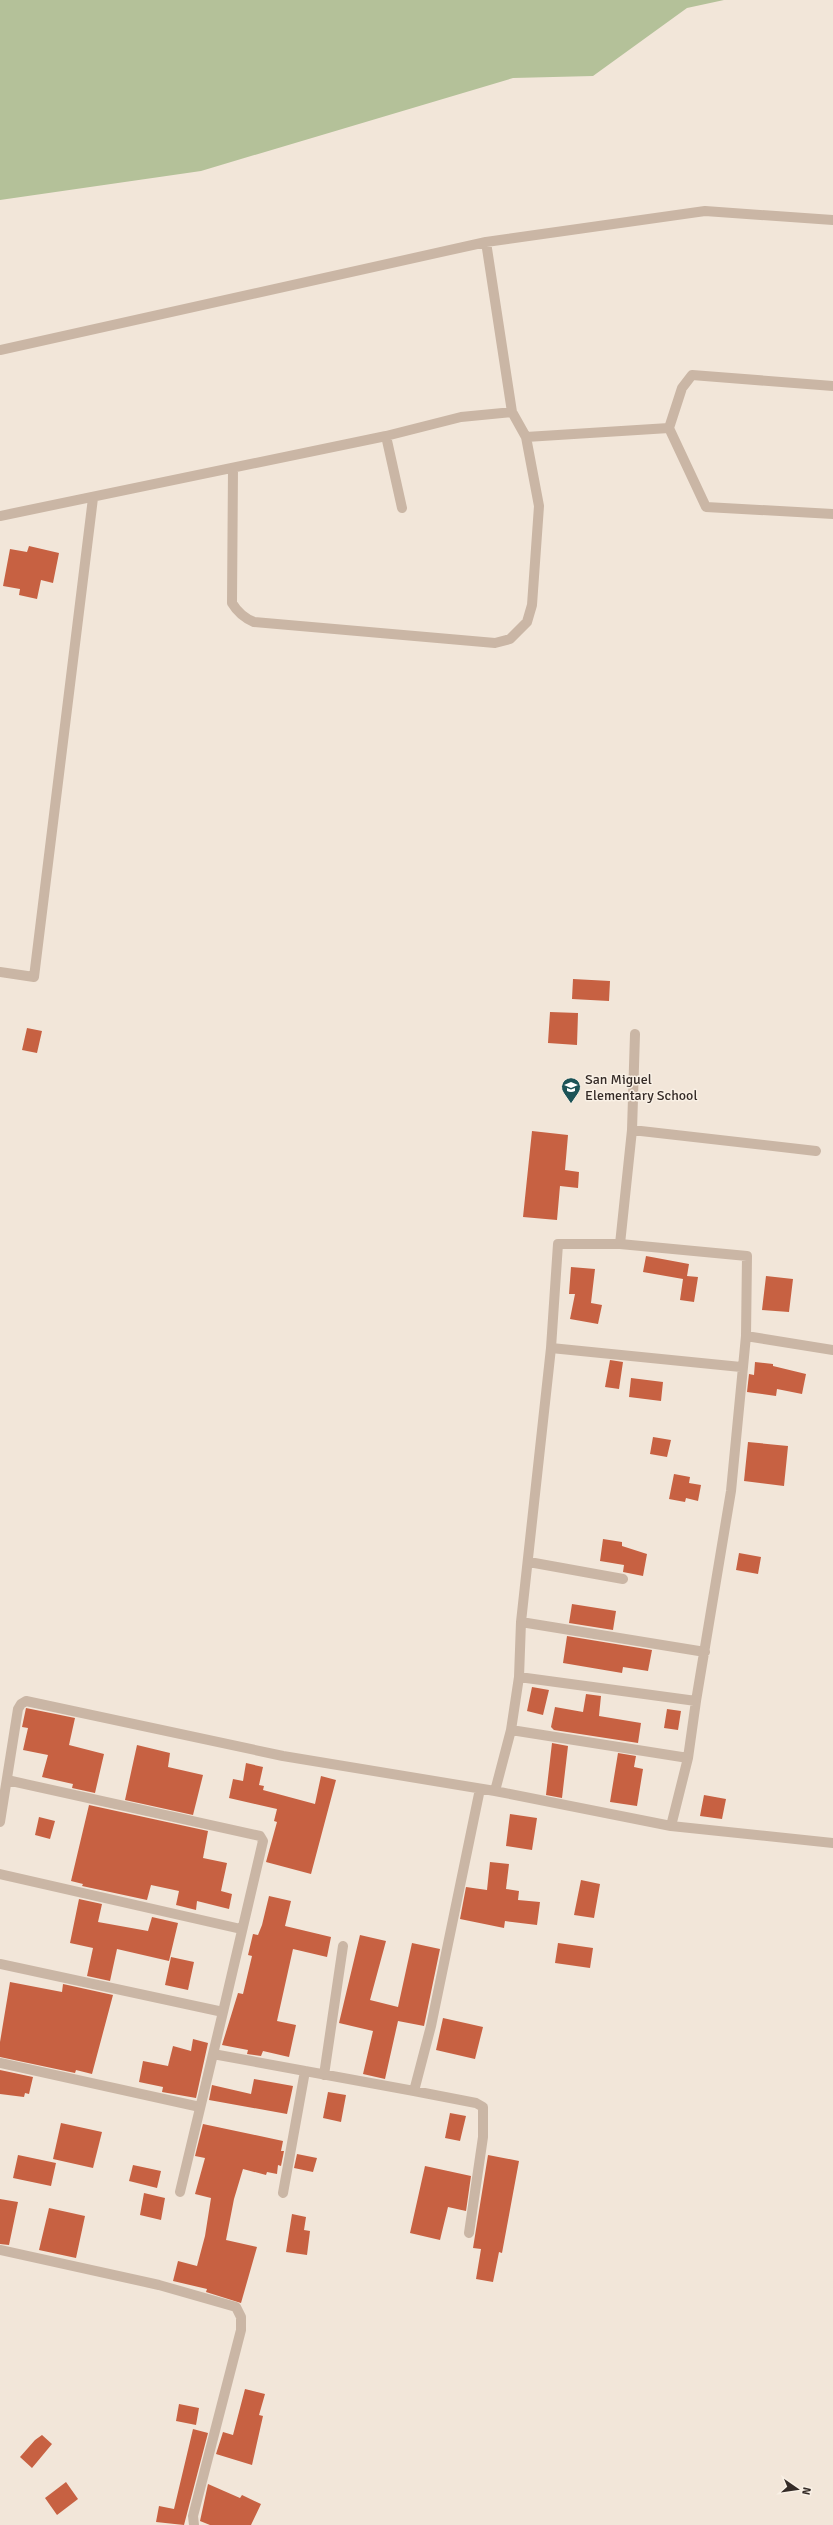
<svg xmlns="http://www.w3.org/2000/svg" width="833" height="2525" font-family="Signika,sans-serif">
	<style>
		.green { fill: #b4c199 }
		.building { fill: #c76142 }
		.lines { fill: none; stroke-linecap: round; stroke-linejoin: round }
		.street { stroke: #cab6a5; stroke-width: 10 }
		.labels { text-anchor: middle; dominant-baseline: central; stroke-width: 3; stroke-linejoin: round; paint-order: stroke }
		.poi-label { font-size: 14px; fill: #352b27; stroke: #f9f0e5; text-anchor: start }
	</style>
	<rect width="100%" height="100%" fill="#f2e6d9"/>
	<path class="green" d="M0 0H724L687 8 593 76 513 78 201 171 0 200Z"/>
	<path class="building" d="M29 546 59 553 53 583 41 580 37 599 19 595 20 589 3 586 10 549 27 552Z
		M573 979 610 981 609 1001 572 999Z
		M550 1012 578 1013 577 1045 548 1043Z
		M27 1028 42 1031 37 1053 22 1050Z
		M532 1131 568 1135 565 1170 579 1172 578 1188 560 1186 557 1220 523 1217Z
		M646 1256 689 1264 687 1276 698 1277 694 1302 680 1300 683 1279 643 1272Z
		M571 1267 595 1269 591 1303 602 1305 598 1324 570 1319 575 1294H569Z
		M766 1276 793 1279 789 1312 762 1310Z
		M610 1360 623 1362 619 1389 605 1387Z
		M755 1362 773 1364V1366L806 1374 802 1394 777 1389 776 1396 747 1392 749 1374 754 1375Z
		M631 1378 663 1382 661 1401 629 1397Z
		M653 1437 671 1440 667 1457 650 1454Z
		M748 1442 788 1446 784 1486 744 1481Z
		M674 1474 690 1477 689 1483 701 1485 698 1501 686 1498 685 1502 669 1499Z
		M603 1539 622 1542V1546L647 1554 643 1576 623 1572 624 1565 600 1561Z
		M739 1553 761 1557 758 1574 736 1570Z
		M572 1604 616 1611 613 1630 569 1623Z
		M567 1636 652 1650 648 1671 623 1667 622 1673 563 1663Z
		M532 1687 549 1690 543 1715 527 1711Z
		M586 1694 601 1696 599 1716 641 1723 638 1743 554 1730 551 1727 555 1707 583 1712Z
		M26 1708 75 1718 69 1745 104 1754 95 1793 72 1788 73 1784 42 1777 48 1755 23 1750 28 1728 22 1727Z
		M667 1709 681 1711 678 1730 664 1728Z
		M552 1743 568 1746 562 1798 546 1795Z
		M137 1745 170 1753 168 1767 203 1775 193 1815 125 1800Z
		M618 1753 636 1756 634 1767 643 1769 637 1806 610 1802Z
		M246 1763 263 1767 259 1785 264 1786 263 1790 315 1804 321 1776 336 1780 311 1874 266 1862 277 1822 274 1821 277 1809 229 1798 233 1779 243 1781Z
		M704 1795 726 1799 722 1819 700 1816Z
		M89 1805 208 1831 203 1858 227 1863 221 1891 232 1894 229 1909 197 1901 196 1910 176 1905 179 1891 151 1885 147 1900 82 1886 83 1884 71 1881Z
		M510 1814 537 1818 532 1850 506 1846Z
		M39 1817 55 1821 50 1839 35 1835Z
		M490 1862 509 1864 506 1889 519 1891 518 1900 540 1902 537 1925 505 1921 504 1928 460 1919 466 1887 487 1890Z
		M581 1880 600 1884 594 1918 574 1915Z
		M269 1896 291 1901 285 1926 331 1937 327 1957 293 1949 277 2021 296 2025 289 2057 263 2051 261 2056 247 2054 248 2050 222 2045 238 1993 243 1994 252 1956 248 1955 253 1934 258 1935 262 1925Z
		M79 1899 102 1904 98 1922 148 1931 152 1917 178 1923 169 1961 117 1949 110 1981 87 1976 93 1948 70 1943Z
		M360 1935 386 1941 370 2000 398 2007 412 1943 440 1949 424 2026 398 2021 385 2079 363 2074 373 2031 339 2023Z
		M558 1943 593 1948 590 1968 555 1963Z
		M171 1957 194 1962 188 1990 165 1985Z
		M10 1982 62 1992 63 1984 113 1995 92 2074 76 2070 75 2073 0 2057V2042Z
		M443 2018 483 2027 475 2059 436 2050Z
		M193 2039 208 2043 196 2098 162 2092 163 2087 139 2082 143 2061 168 2066 173 2046 191 2051Z
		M0 2070 33 2077 29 2094 25 2093 24 2097 0 2094Z
		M254 2079 293 2086 287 2114 209 2100 212 2085 251 2094Z
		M328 2092 346 2095 341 2122 323 2118Z
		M450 2113 466 2116 460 2141 445 2138Z
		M61 2123 102 2132 93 2168 53 2159Z
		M203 2124 283 2141 281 2151H284L281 2166 278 2165 277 2174 267 2172 266 2175 243 2169 234 2199 226 2240 257 2247 241 2303 206 2292 207 2289 173 2281 178 2261 197 2266 205 2236 211 2198 195 2194 205 2158 195 2156Z
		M297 2154 317 2158 313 2172 294 2168Z
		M18 2155 56 2163 51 2186 13 2178Z
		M488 2155 519 2161 502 2253 499 2252 493 2282 476 2279 481 2249 473 2248Z
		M133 2165 161 2171 157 2188 129 2181Z
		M425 2166 471 2176 466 2211 448 2207 440 2240 410 2233Z
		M144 2193 165 2198 161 2220 140 2215Z
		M0 2199 18 2202 9 2245 0 2244Z
		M49 2208 85 2216 76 2258 39 2250Z
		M292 2214 306 2217 304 2230 310 2231 307 2255 286 2252Z
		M245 2389 265 2394 259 2415 263 2416 252 2465 216 2454 223 2432 233 2435Z
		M179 2404 199 2408 196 2425 176 2421Z
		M193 2429 208 2433 184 2525 156 2522 159 2506 174 2509Z
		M42 2435 52 2444 32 2468 20 2457 35 2440Z
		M66 2482 78 2499 57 2515 45 2498Z
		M208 2484 240 2498 242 2495 261 2504 251 2525H210L200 2521Z"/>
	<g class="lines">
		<path class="street" d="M0 350 486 242 705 211 833 220
			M833 386 692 375 682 388 669 428 706 507 833 514
			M386 436 402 508
			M526 437 669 428
			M233 468 232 603C238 613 244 618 254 622L495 643 510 639 527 622 532 605 539 506 526 437 512 412 486 242
			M0 516 386 436 461 417 512 412
			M0 972 34 977 93 498
			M632 1130 816 1151
			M620 1244 632 1130 635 1034
			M746 1336 833 1350
			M551 1348 741 1367
			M529 1562 623 1579
			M521 1622 705 1652
			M519 1677 696 1701
			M511 1730 688 1758
			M495 1791 511 1730 519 1677 521 1622 551 1348 558 1244H620L747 1256 746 1336 731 1491 696 1701 688 1758 671 1826 833 1843
			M0 1822 18 1709 21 1704 26 1701 283 1756 495 1791 671 1826
			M0 1874 241 1929
			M0 1964 223 2012 263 1841 260 1836 7 1780
			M223 2012 213 2054 414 2091 431 2026 480 1789
			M0 2063 200 2107
			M324 2075 343 1946
			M414 2091 476 2103 483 2107V2137L469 2233
			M180 2192 213 2054
			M283 2193 305 2071
			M0 2250 159 2285 236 2307 241 2317V2330L193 2516 194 2525"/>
	</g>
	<defs>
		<symbol id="school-pin" viewBox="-11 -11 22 30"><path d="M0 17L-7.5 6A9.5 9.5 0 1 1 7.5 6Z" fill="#1c5357" stroke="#f9f0e5"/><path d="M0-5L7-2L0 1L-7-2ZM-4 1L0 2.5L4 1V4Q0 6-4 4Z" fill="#fff"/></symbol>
	</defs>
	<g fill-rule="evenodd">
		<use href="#school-pin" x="560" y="1076" width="22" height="30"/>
	</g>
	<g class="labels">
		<g class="poi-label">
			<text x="585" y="1079">San Miguel<tspan x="585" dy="16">Elementary School</tspan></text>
		</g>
	</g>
	<g transform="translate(797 2489) rotate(103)" stroke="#f9f0e5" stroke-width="3" paint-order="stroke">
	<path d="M0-3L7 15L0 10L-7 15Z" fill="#352b27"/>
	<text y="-6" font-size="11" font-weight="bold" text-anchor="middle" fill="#352b27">N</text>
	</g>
</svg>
